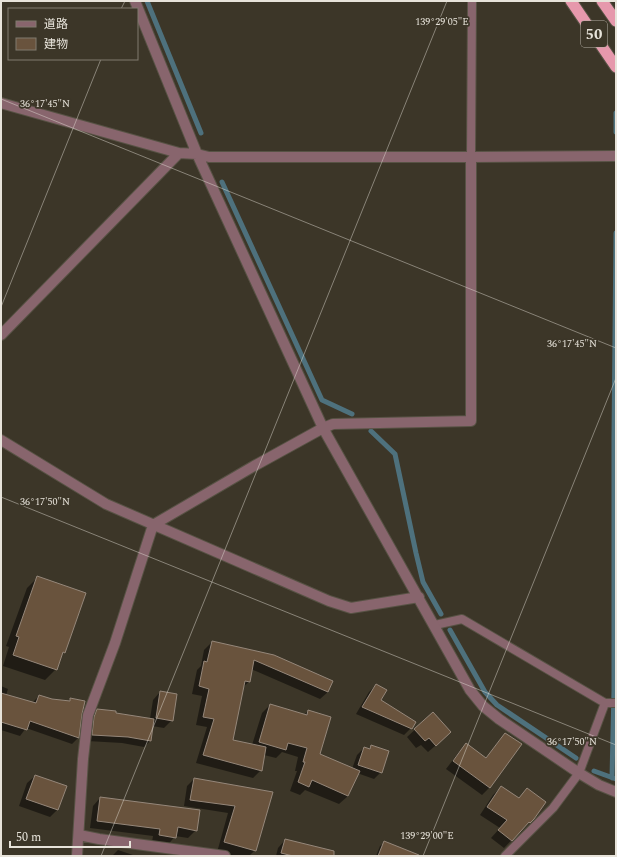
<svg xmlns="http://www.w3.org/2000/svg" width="617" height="857" font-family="Spectral,'Noto Sans JP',serif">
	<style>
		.shadow { fill: #0007 }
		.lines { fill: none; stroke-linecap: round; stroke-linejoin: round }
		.stream { stroke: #4e717d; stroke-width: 5 }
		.building { fill: #69533d; stroke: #95877a }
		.service-casing { stroke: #575244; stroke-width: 10 }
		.minor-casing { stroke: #575244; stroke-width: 12 }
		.trunk-casing { stroke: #575244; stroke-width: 13 }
		.service { stroke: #88656d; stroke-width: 8 }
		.minor { stroke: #88656d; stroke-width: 10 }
		.trunk { stroke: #e698ac; stroke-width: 11 }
		.ticks { fill: none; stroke: #e7e3da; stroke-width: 1; stroke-opacity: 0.45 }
		.labels { text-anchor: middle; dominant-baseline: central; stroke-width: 3.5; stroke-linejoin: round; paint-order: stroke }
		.shield { fill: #3c3628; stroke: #b4afa5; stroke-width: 1 }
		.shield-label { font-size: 15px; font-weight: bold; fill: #e7e3da }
		.ticks-label { font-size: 10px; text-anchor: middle; fill: #e7e3da; stroke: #3c3628; stroke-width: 3.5; stroke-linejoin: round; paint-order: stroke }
	</style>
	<rect width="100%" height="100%" fill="#3c3628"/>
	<path class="shadow" d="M38 577 64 652 61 655 56 669 45 680 3 666 9 647 6 646 27 588Z
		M212 642 274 656 328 692 320 699 251 669 249 682 242 688 232 741 252 745 262 713 270 705 304 715 308 711 319 754 352 769 357 755 364 748 368 750 371 746 381 772 374 779 357 773 348 796 339 804 305 790 300 795 290 791 297 771H295L298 757 282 752 276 758 264 755 261 770 253 778 196 763 207 727 196 725 202 696 192 694 197 670 201 666 204 650Z
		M376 685 379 701 411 728 404 735 356 714 369 692Z
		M1 686 8 689 6 695 32 703 39 696 52 700 68 702 70 699 81 714 78 738 72 744 26 728 20 736 1 730Z
		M160 692 172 720 164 728 152 726 150 741 144 747 122 743 87 741 92 716 98 710 150 719 153 700Z
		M433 713 442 740 428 752 421 745 416 748 407 737Z
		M505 734 520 745 489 788 482 795 446 769 459 752 466 745 485 759 498 742Z
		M35 776 65 787 57 810 50 817 19 806 27 783Z
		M194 779 272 793 255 850 249 856 238 855 237 856H216L228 813 184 806 187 786Z
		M501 787 518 799 527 789 529 822 504 848 491 838 500 828 480 815 493 795Z
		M100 798 196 830 188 838 175 836 168 845 152 842 153 836 90 828 93 806Z
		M285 840 324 856H276L278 848Z
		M384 843 395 856H376L380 846Z
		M118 850 133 855V856H112Z"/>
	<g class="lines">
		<path class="stream" d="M147 1 201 133
			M616 113V132
			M222 182 322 400 352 414
			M371 431 395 454 416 553 423 582 441 614
			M450 630 485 692 497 705 576 758
			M594 771 616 779
			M612 778 614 690V438L616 233"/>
	</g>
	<path class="building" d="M37 576 86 593 65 653 63 652 57 670 13 655 19 637 16 636Z
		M212 641 274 655 333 681 328 692 254 660 250 682 245 681 233 740 266 747 262 771 203 755 214 719 203 717 209 689 199 686 204 661 207 662Z
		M376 684 387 690 381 700 416 722 412 729 362 707Z
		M160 691 177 694 173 721 156 718Z
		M1 693 36 703 39 695 52 699 70 701V698L85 701 82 714 79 738 30 721 27 730 1 722Z
		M270 704 307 715 308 710 331 717 320 754 360 771 348 796 312 780 309 787 298 782 305 762H303L307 748 288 743 286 750 259 742Z
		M97 709 116 711V713L154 719 151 741 128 737 92 735 94 717Z
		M433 712 451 732 436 746 429 738 425 741 414 729Z
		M505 733 522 744 490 788 453 761 466 743 486 758Z
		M371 745 389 751 382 773 358 765 364 747 370 749Z
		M35 775 67 786 58 810 26 799Z
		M194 778 273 792 256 851 224 842 235 806 190 800Z
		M501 786 519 798 527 788 546 802 534 819 530 823 529 822 512 841 498 830 507 820 487 807Z
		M100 797 200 810 197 831 178 827 176 838 159 835 160 829 97 821Z
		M285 839 334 851V856H293L281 853Z
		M384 841 419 855 418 856H378Z"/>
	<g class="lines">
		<defs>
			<path id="service" d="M471 157 472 1
				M435 625 462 619 605 703H616
				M505 856 553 808 579 773 605 703"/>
			<path id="minor" d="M135 1 197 154 323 428 470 690 483 706 499 719 579 773 599 785 616 792
				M1 103 179 153 197 154 209 157H471L616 156
				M1 335 179 153
				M1 440 106 504 329 601 351 608 419 597
				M79 835 99 839 225 856
				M77 856 83 759 88 715 115 643 153 525 254 466 323 428 333 424 471 421V157"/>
			<path id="trunk" d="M571 1 616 67
				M602 1 616 21"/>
		</defs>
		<use href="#service" class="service-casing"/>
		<use href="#minor" class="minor-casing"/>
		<use href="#trunk" class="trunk-casing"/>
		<use href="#service" class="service"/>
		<use href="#minor" class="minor"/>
		<use href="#trunk" class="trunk"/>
	</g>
	<path class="ticks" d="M121 9 125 1M1 99 616 348M1 307 101 59M1 497 616 745M101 856 447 1M423 856 616 378"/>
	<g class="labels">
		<rect class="shield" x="581" y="21" width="26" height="26" rx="3"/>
		<g class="shield-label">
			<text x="594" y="34">50</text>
		</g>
	</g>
	<g class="ticks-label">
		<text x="442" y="25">139°29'05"E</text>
		<text x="45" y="107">36°17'45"N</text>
		<text x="572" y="347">36°17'45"N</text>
		<text x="45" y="505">36°17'50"N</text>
		<text x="572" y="745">36°17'50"N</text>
		<text x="427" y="839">139°29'00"E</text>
	</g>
	<rect width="617" height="857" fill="none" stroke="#e7e3da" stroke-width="4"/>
	<rect x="8" y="8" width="130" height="52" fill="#3c3628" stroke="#807b6f"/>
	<rect x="16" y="21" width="20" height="6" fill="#88656d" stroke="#807b6f"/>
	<text x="44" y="28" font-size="12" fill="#e7e3da">道路</text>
	<rect x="16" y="38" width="20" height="12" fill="#69533d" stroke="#807b6f"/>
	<text x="44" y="48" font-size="12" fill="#e7e3da">建物</text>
	<path d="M10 841v6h120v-6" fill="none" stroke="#e7e3da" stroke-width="2"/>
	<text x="16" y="841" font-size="12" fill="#e7e3da" stroke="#3c3628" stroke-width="3" paint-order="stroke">50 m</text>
</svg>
